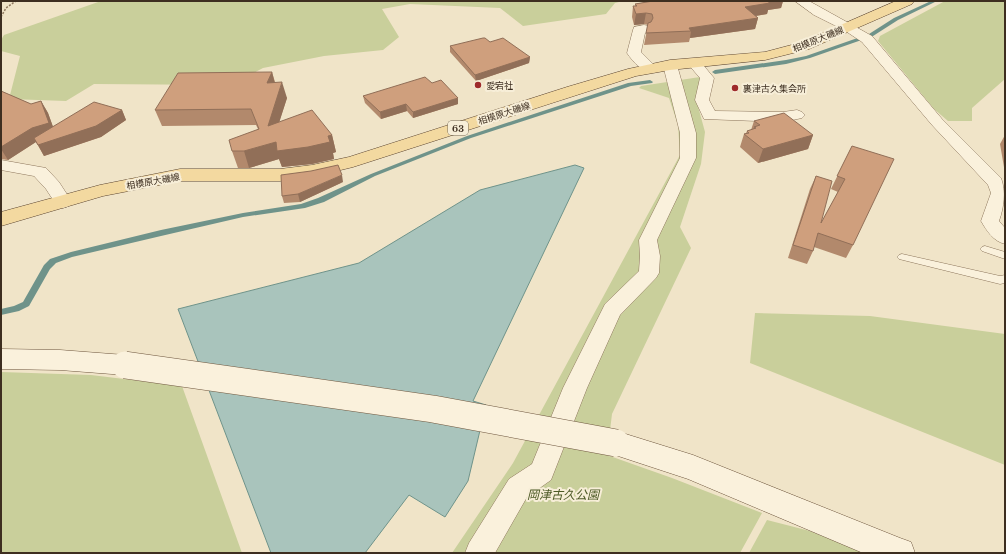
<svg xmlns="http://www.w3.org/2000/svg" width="1006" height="554" font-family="'Libre Baskerville','Noto Sans JP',serif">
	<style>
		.green { fill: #c9cf9b }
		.water { fill: #a9c4bc; stroke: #6f938a }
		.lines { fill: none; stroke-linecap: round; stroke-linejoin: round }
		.stream { fill: #6f938a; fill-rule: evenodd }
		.lane-casing { stroke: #8d765c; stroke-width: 1 }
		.street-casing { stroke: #8d765c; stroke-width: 1 }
		.secondary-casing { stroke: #6f573f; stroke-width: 1 }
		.primary-casing { stroke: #5b4430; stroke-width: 1 }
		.path { stroke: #8d765c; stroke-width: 1.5; stroke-dasharray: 2 1.5; stroke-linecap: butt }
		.lane { fill: #faf1dc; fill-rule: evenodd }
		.street { fill: #faf1dc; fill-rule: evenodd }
		.secondary { fill: #faf1dc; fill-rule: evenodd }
		.primary { fill: #f3d9a0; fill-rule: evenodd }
		.secondary-bridge-casing { stroke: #6f573f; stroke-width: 28; stroke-linecap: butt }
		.secondary-bridge { stroke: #faf1dc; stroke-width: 27 }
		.wall { fill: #b2896c }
		.shaded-wall { fill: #916f58 }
		.building { fill: #cf9f7d; stroke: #916f58 }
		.poi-dot { fill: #9e2a2b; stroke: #f7eed8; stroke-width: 1.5 }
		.labels { text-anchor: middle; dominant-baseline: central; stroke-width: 4; stroke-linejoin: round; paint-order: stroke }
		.far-street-label { font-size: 9px; fill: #3d2e20; stroke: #f7eed8 }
		.far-poi-label { font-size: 9px; fill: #3d2e20; stroke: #f7eed8; text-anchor: start }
		.shield { fill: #f7eed8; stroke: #756857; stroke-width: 1 }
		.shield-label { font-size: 9px; font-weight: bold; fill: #3d2e20 }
		.near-park-label { font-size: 12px; font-style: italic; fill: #4d5a26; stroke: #f7eed8 }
	</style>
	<rect width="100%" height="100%" fill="#f0e4c8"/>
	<path class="green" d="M101 1H623L615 3 606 14 523 26 500 8 410 4 382 9 399 37 383 50 324 56 263 68 230 85 94 84 66 101 9 99 20 56 1 51V40L4 35Z
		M945 1H1005V79L972 108V121H948L934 109 878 41 880 36Z
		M700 77 703 79 696 99 705 132 701 164 680 227 691 248 612 414 607 455 672 478 762 513 740 553H452L513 463 680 155 678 125 669 98 639 88 641 86Z
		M755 313 870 316 1005 334V465L750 363Z
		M1 372 91 375 182 386 242 553H1Z
		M767 520 810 531 864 553H749Z"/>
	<path class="water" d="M575 165 584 168 473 401 486 405 468 481 445 517 409 495 365 553H271L178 309 359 263 480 190Z"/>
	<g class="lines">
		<path class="stream" d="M931 1H937L898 20 873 36 810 58 786 64 715 74 712 72 715 70 786 60 806 56 869 34 894 18Z
			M650 80 653 82 652 83 631 86 471 138 375 176 324 202 305 208 243 217 161 236 72 257 56 263 50 269 29 306 19 311 1 315V309L14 306 23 302 44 265 50 259 71 252 161 230 243 213 301 204 318 198 371 174 467 136 628 83Z"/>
		<defs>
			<path id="lane" d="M985 246 1005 252V259L982 251 980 249 982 247Z
				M902 254 1000 276 1005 275V283L1000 284 899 259 897 257 899 255Z"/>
			<path id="street" d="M795 1H809L872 36 942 119 1001 178C1006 191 1004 207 999 221L1005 228V244C993 241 987 231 981 221L991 193 988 185 932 125 862 42 844 30 814 15Z
				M644 25 649 26 650 29 649 32 645 33 641 52 658 69 656 72C645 75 633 62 627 53L633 30 634 27Z
				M694 59 699 60 714 78 709 100 715 111 783 112 797 110 802 112 805 115 802 118 783 122 704 119 695 100 700 78 687 63 689 60Z
				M670 61 675 62 677 65 696 133V158L657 240 660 256 659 273 656 278 620 315 587 388 551 480 527 497 495 553H465L469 543 509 479 532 464 563 388 605 304 639 271 640 256 639 240 680 158V133L663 65 665 62Z
				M1 160 46 168 59 182 72 202 69 206 63 208 57 206 46 189 34 176 1 170Z"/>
			<path id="secondary" d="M1 349 60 350 125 355 134 358 137 365 134 372 125 375 60 370 1 369Z
				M616 431 693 455 900 538 911 542 915 553H863L688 479 606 452 602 443 606 434Z"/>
			<path id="primary" d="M896 1H914L912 4 809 49 765 60 670 70 636 76 353 167 312 177 280 181H180L103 196 1 226V212L100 185 180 169H280L312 165 349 157 567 87 628 69 670 60 765 52 799 43Z"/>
		</defs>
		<use href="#lane" class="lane-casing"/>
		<use href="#street" class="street-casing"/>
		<use href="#secondary" class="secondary-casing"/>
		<use href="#primary" class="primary-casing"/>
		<path class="path" d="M1 17 6 8 16 1"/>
		<use href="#lane" class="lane"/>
		<use href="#street" class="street"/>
		<use href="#secondary" class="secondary"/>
		<use href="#primary" class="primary"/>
		<defs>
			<path id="secondary-bridge" d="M125 365 433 409 616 443"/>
		</defs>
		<use href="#secondary-bridge" class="secondary-bridge-casing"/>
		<use href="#secondary-bridge" class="secondary-bridge"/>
	</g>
	<path class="wall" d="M653 1H783L781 8 768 10 767 14 756 16 758 18 755 29 690 38 689 42 644 45 648 25 644 24 634 25 632 17 633 6H635V4Z
		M490 42 530 57 529 63 476 81 450 52V46Z
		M272 72 275 82 287 98 279 122 332 135 336 152 333 153 334 159 312 164 282 167 279 159 249 168H238L232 151 258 129 256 125 162 126 155 110Z
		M432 83 458 104 413 118 407 111 381 119 365 103 363 96Z
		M1 91 31 104 41 101 48 113 53 127 122 110 126 120 101 137 44 156 36 142 8 160 1 159Z
		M754 121 813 135 808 149 758 163 740 147 744 134 746 133 747 131 751 130Z
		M1005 135V173L1000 144Z
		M852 146 853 245 846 258 814 247 813 251 807 264 788 258 810 189 816 176 821 223 838 192 831 189Z
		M343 182 300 202 284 203 282 196Z"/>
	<path class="shaded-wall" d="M764 1H783L781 8 768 10 767 14 742 18 745 7Z
		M646 13 644 24 634 25 636 14Z
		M758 18 755 29 690 38 691 31 689 28Z
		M530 57 529 63 476 81 475 75Z
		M272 72 276 88 267 83Z
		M282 82 287 98 273 142 268 126Z
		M458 98V104L413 118V112Z
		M41 101 48 113 56 135 39 140 8 160 1 149V147Z
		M406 104 407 111 381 119 380 112Z
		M122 110 126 120 101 137 44 156 38 145Z
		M332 135 336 152 333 153 334 159 312 164 282 167 279 159 249 168 244 151 276 142 328 136Z
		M813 135 808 149 758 163 763 149Z
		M342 175 343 182 300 202 298 194Z"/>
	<path class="building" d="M653 1H767L770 3 745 7 758 18 689 28 691 31 646 33 648 23 651 22 653 18 652 14 646 13 636 14 633 6H637L635 4Z
		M483 38H485L490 42 503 38 530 57 475 75 450 46Z
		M272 72 267 83 282 82 268 126 312 110 332 135 328 136 330 142 308 147 277 151 276 142 244 151H232L229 140 259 129 251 109 155 110 178 73Z
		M425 77 432 83 441 80 458 98 413 112 406 104 380 112 363 96Z
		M1 91 31 104 41 101 49 123 32 128 1 147Z
		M94 102 122 110 96 126 38 145 34 138Z
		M784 113 813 135 763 149 744 134 749 133 747 131 756 128 754 127 760 125 754 121Z
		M852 146 894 159 853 245 818 233 813 251 793 245 816 176 832 181 821 223 845 179 837 176Z
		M338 165 342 175 298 194 282 196 281 175 311 171Z"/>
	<g class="poi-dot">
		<circle cx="478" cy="85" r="4"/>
		<circle cx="735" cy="88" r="4"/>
	</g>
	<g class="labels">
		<g class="far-street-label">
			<text transform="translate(818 39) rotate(-22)">相模原大磯線</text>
			<text transform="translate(504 113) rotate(-18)">相模原大磯線</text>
			<text transform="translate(153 181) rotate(-10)">相模原大磯線</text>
		</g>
		<g class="far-poi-label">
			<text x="486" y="85">愛宕社</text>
			<text x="743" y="88">裏津古久集会所</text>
		</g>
		<rect class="shield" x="448" y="121" width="20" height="14" rx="3"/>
		<g class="shield-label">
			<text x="458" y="128">63</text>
		</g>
		<g class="near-park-label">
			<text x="563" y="494">岡津古久公園</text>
		</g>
	</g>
	<rect width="1006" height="554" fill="none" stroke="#3d2e20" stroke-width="4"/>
</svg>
